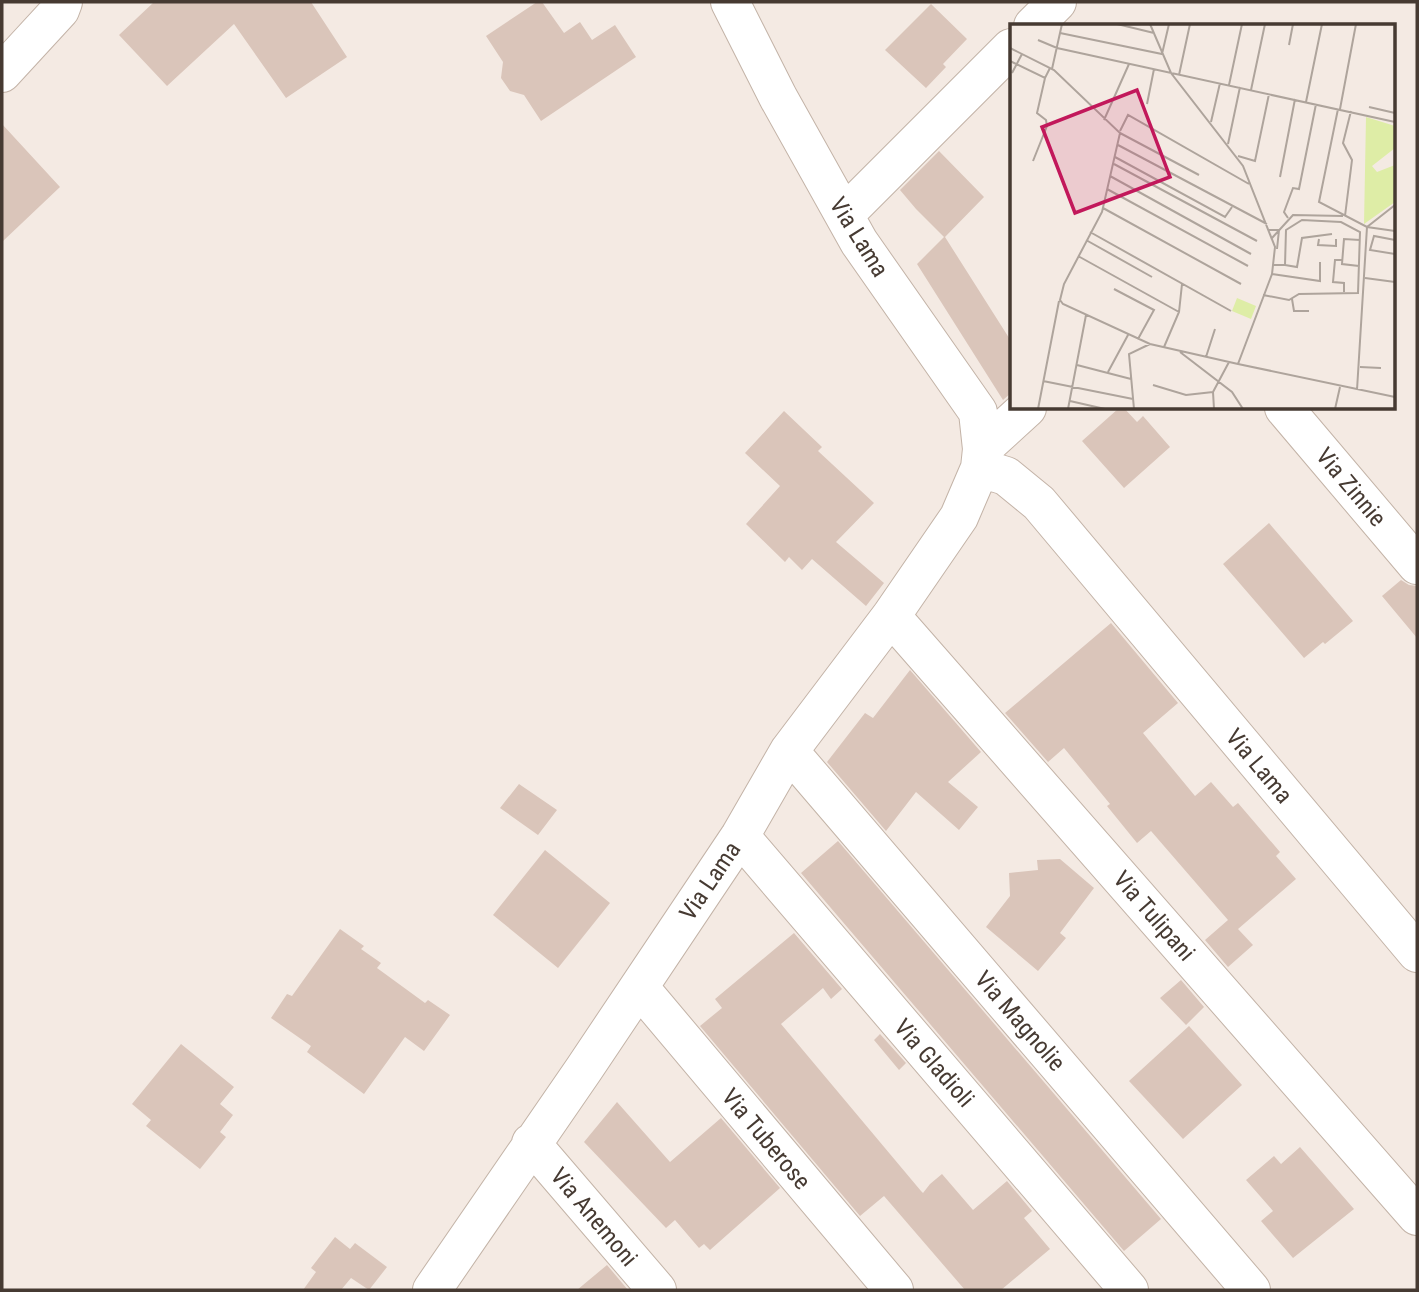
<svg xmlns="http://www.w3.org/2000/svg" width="1419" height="1292" font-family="'Roboto Condensed',sans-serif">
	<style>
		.building { fill: #dac5ba }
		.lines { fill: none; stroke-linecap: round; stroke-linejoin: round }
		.minor-casing { stroke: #c3b3a7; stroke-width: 40 }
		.minor { stroke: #fff; stroke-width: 38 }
		.labels { text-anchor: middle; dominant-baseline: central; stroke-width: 5; stroke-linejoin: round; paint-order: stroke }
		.street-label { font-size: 24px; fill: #463a32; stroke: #fff }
		.inset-road { fill: none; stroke: #aea49c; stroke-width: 2 }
		.view { fill: #c2185b; fill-opacity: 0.15; stroke: #c2185b; stroke-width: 3.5 }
		.inset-edge { fill: none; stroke: #463a32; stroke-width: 3.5 }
	</style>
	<rect width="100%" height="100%" fill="#f4eae3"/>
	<path class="building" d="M154 2H311L347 57 286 98 234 24 167 86 119 35Z
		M537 2H542L564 33 580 22 592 40 615 25 636 57 541 121 524 95 510 91 501 78 503 62 486 36Z
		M931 4 967 39 943 64 946 67 926 88 885 50Z
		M2 124 60 187 2 242Z
		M939 151 984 197 945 237 1011 341V393L1003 400 917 264 944 237 916 209 900 190Z
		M1119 408H1124L1137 422 1143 416 1170 447 1124 488 1082 441Z
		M784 411 822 447 818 451 874 503 836 542 884 583 866 606 812 559 802 570 789 557 785 562 746 524 780 486 745 453Z
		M1269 523 1353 621 1325 644 1323 642 1304 658 1223 564Z
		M1401 580 1409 585 1417 586V638L1382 596Z
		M1111 623 1178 703 1143 733 1195 796 1211 782 1233 807 1238 803 1280 852 1276 856 1296 879 1238 929 1253 945 1228 967 1205 940 1228 920 1151 831 1137 843 1107 806 1110 804 1064 748 1048 762 1005 713Z
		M910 670 981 752 948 782 978 807 959 830 916 792 886 831 827 762 865 713 873 718Z
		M519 784 557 810 538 835 500 808Z
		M838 841 1161 1219 1124 1251 801 873Z
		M545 850 610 903 558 968 493 915Z
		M1060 859 1094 888 1060 933 1066 938 1038 971 986 927 1010 896 1009 873 1038 870 1037 860Z
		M340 929 364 946 361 949 381 963 377 968 425 1003 428 1000 450 1015 424 1051 405 1037 364 1094 307 1052 311 1046 271 1018 287 994 292 996Z
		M794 933 842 989 831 999 823 988 781 1024 921 1191 923 1193 930 1184 942 1174 973 1210 1007 1181 1032 1211 1024 1218 1050 1249 1001 1290H965L884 1196 860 1216 700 1026 722 1008 715 999Z
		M1181 980 1204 1007 1186 1025 1160 998Z
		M1189 1026 1242 1085 1183 1139 1129 1081Z
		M880 1034 906 1063 899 1070 874 1040Z
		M181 1044 234 1087 220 1104 233 1115 220 1132 226 1137 200 1169 146 1126 151 1120 132 1104Z
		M617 1102 670 1162 721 1118 780 1188 710 1250 704 1244 699 1248 675 1220 666 1228 584 1142Z
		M1300 1147 1354 1209 1293 1258 1261 1221 1273 1211 1246 1180 1274 1156 1281 1164Z
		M335 1237 350 1249 355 1243 387 1267 369 1290 351 1278 341 1290H303L316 1272 311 1268Z
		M607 1265 628 1290H577Z"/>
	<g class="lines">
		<defs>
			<path id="minor" d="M1033 26 1057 2
				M2 73 60 10 63 2
				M844 215 1011 48
				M1284 408 1417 565
				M982 449 1027 408
				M980 468 1006 476 1039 503 1417 953
				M891 616 1417 1216
				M789 751 1251 1290
				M740 836 1129 1290
				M639 987 894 1290
				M531 1143 657 1290
				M432 1290 584 1069 740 836 789 751 891 616 959 517 980 468 982 449 978 412 859 242 778 97 730 2"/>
		</defs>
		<use href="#minor" class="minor-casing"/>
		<use href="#minor" class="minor"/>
	</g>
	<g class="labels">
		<g class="street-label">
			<text transform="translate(859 237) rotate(58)">Via Lama</text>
			<text transform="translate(1351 487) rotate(50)">Via Zinnie</text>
			<text transform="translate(1259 766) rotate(50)">Via Lama</text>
			<text transform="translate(710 881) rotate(-56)">Via Lama</text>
			<text transform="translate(1154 916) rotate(49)">Via Tulipani</text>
			<text transform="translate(1020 1021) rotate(49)">Via Magnolie</text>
			<text transform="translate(934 1063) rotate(49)">Via Gladioli</text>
			<text transform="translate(766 1139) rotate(50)">Via Tuberose</text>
			<text transform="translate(594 1217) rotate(50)">Via Anemoni</text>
		</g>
	</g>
	<g transform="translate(1010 24)">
		<rect width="385" height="385" fill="#f4eae3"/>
		<path d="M356 93 385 102V124L362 142 367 148 385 141V178L354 200ZM227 274 246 282 241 295 222 287Z" fill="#deeda6"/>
		<path class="inset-road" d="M107 0 144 9M140 0 161 49 233 142 265 223 262 250 228 340 385 373M50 9 152 30 159 0M28 16 47 24 385 98M279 21 283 0M0 24 44 46 110 109 92 188 54 260 50 276 53 280 140 320 228 340M0 37 35 54 40 44M42 45 52 0M2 49 12 30M169 51 180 0M219 61 232 0M241 66 255 0M296 78 312 0M137 80 144 45M359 83 385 89M328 85 309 178 357 203 385 207M330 85 346 0M94 96 119 40M201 98 210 59M110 107 118 91 239 160M110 109 189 151M218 120 230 63M108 121 257 200M228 132 245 137 259 70M105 133 215 193 222 183M23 137 37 102 36 96 27 89 35 54M104 140 247 217M100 152 241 230M270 153 285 75M97 165 238 242M93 184 231 260M335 192 342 136 333 119 341 87M278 194 274 188 283 164 289 165 306 80M259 206H269L267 225M80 208 221 287M262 214 283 191 333 192M309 215 308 221 326 222V215M76 216 142 253M385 216 364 212 360 226 385 230M68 232 169 288M333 236H325L323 258 334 259V268M275 241 287 243 292 214 322 210M349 242 332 240 334 215 350 216M262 250 310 257V238M355 254 385 258M104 265 144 286 128 315M253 271 279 276 289 270 348 269 350 208 331 198 292 196 276 206 275 241H264M282 275 284 287H299M154 323 169 288 172 260M170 328 222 368 233 385M196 333 205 305M67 341 121 355M350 343 371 344M98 348 118 311M33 357 123 375M143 361 176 371 203 368M347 366 357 203 385 181M60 377 95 385M28 385 49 277M58 385 76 291M124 385 119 330 140 320M204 385 203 368 219 338M325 385 330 363"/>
		<path class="view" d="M127 66 160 153 65 189 32 103Z"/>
		<rect width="385" height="385" class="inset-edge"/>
	</g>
	<rect width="1419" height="1292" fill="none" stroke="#463a32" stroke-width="7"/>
</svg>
